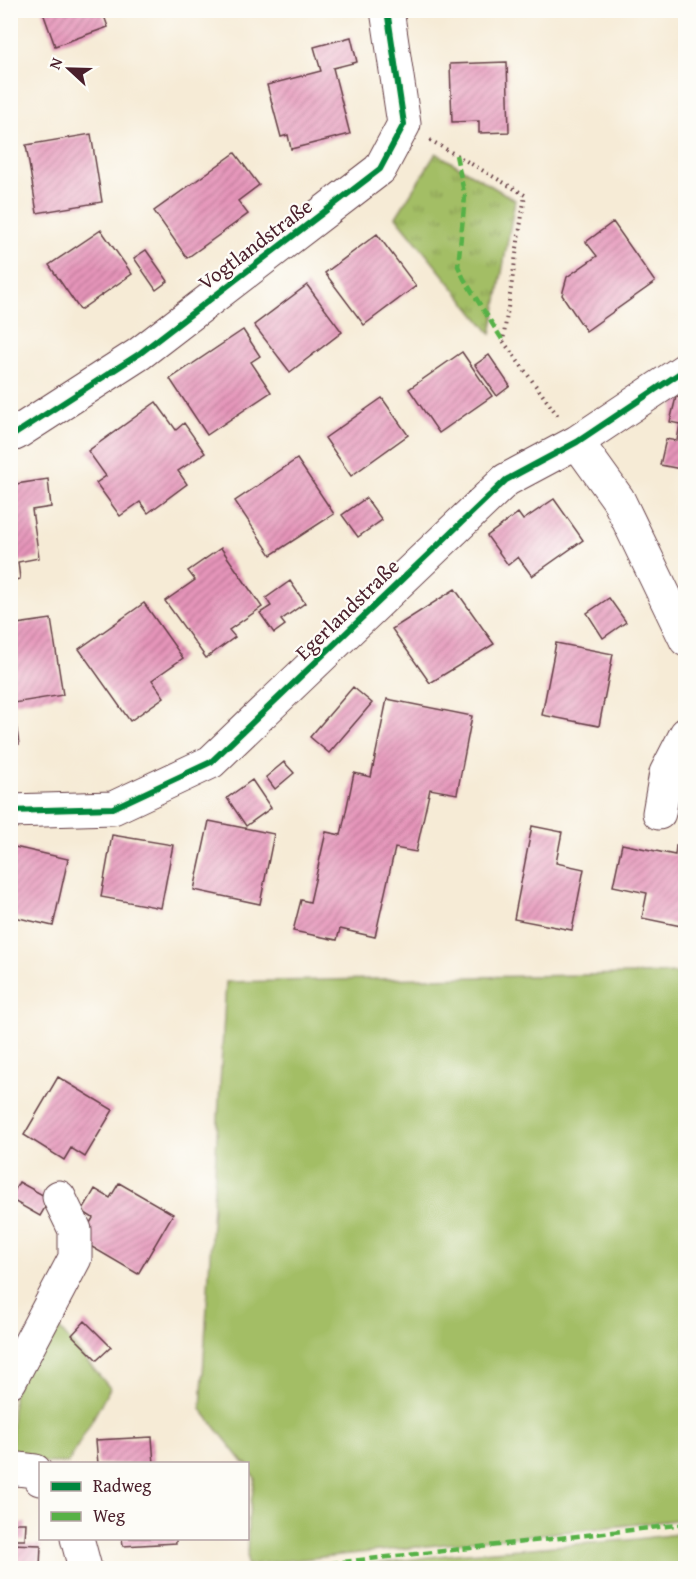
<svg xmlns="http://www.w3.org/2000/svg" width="696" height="1579" font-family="'Gentium Book Plus',serif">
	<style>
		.grass { fill: #a3be65; stroke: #766e48; stroke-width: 1.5 }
		.park { fill: url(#park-tufts); stroke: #766e48; stroke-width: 1.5 }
		.building { fill: url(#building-hatch) }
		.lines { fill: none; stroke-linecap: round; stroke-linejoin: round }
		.minor-casing { stroke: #643e45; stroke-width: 35 }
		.path { stroke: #643e45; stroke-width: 4; stroke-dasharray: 1.5 4.5; stroke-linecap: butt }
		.minor { stroke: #fff; stroke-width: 33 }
		.quiet { stroke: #57b146; stroke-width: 4.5; stroke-dasharray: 9 4.5; stroke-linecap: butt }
		.cycleway-casing { stroke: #fdfcf7; stroke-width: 10 }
		.cycleway { stroke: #00873e; stroke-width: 6 }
		.labels { text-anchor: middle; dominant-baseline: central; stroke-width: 4.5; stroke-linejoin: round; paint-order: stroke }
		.street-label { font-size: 21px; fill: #4a1f2b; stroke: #fdfcf7 }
	</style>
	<defs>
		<pattern id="park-tufts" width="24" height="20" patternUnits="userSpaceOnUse" patternTransform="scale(1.5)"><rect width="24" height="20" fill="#a3be65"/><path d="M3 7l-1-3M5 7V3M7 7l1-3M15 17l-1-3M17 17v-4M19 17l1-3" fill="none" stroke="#879a53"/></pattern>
		<pattern id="building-hatch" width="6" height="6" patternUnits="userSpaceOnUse" patternTransform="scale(1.5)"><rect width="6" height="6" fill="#e594b9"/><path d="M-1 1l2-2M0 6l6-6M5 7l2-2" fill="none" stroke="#bc7897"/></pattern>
	</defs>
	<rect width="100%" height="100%" fill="#fdfcf7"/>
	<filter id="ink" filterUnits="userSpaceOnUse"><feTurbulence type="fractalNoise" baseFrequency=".0167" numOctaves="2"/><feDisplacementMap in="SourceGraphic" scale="12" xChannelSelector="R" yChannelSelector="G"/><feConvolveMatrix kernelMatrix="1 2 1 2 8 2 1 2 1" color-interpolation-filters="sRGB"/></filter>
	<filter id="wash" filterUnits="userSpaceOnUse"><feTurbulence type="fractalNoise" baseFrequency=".008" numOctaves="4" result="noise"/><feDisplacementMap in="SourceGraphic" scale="24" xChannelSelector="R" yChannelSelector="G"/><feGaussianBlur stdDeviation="1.35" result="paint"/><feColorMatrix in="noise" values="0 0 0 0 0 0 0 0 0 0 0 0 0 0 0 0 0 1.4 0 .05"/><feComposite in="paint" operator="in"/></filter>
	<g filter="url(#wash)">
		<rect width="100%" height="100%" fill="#f6ebd6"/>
		<path class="grass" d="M685 973V1519L247 1565 248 1521 255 1478 248 1468V1464L244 1463 201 1409 226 982Z
			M51 1319 110 1388 68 1463 11 1462 13 1393Z
			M685 1533V1568H340L456 1554 628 1540Z"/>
		<path class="park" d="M436 153 515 200 491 334 396 217Z"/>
		<g id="blocks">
			<path class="building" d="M42 10H102L108 27 55 46Z
				M351 37 357 62 333 68 350 134 291 149 288 135 281 137 267 85 321 71 314 47Z
				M507 62 509 132 479 133V121L452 122 450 64Z
				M91 134 102 202 37 213 26 145Z
				M235 153 259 185 238 201 248 214 187 258 154 211Z
				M613 222 655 282 586 331 562 295 567 277 597 256 586 242Z
				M101 230 132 274 80 310 49 265Z
				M377 234 416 286 364 325 325 273Z
				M146 250 168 281 156 290 134 258Z
				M307 285 342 332 290 372 254 325Z
				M243 330 260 356 251 362 271 392 207 435 170 379Z
				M462 352 492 396 439 433 409 389Z
				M489 355 510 386 497 396 475 365Z
				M676 397 686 399V470L660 465 666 439 677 441 680 424 670 422Z
				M382 398 408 435 351 476 325 438Z
				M156 402 176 430 184 423 205 453 178 471 187 484 148 513 140 502 120 516 96 483 106 476 88 451Z
				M297 459 334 514 271 555 235 501Z
				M48 479 51 507 32 510 39 558 18 562 20 579 10 581V485Z
				M366 498 382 520 358 537 342 515Z
				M554 499 583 540 532 576 518 557 508 565 487 536 518 513 523 520Z
				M221 548 262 607 229 630 235 637 206 658 165 601 195 580 188 571Z
				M290 581 305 603 281 620 285 625 274 633 260 613 271 606 266 598Z
				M455 589 494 644 430 683 392 629Z
				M609 598 626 622 603 638 587 613Z
				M144 603 183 658 152 680 164 697 130 721 79 649Z
				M51 619 63 695 13 703 19 744 10 745V625Z
				M556 643 613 654 599 726 542 715Z
				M353 687 372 703 329 753 310 737Z
				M387 699 472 716 457 794 430 789 416 852 395 848 375 937 340 929 337 940 293 931 301 900 310 902 326 832 341 835 354 773 371 777Z
				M284 762 294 773 275 789 266 777Z
				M252 780 271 808 246 826 227 798Z
				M209 821 274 834 260 904 194 890Z
				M532 826 562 832 556 863 584 869 572 930 514 919Z
				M112 835 173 845 161 908 101 897Z
				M622 844 675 855 676 846 686 848V927L642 918 647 893 613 886Z
				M10 846 68 859 53 926 10 916Z
				M58 1077 113 1110 85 1157 71 1148 64 1160 24 1135Z
				M19 1182 50 1199 40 1216 10 1199Z
				M119 1183 173 1214 138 1274 80 1240 93 1218 82 1211 95 1189 110 1198Z
				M85 1321 111 1347 97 1360 72 1335Z
				M152 1437 154 1464H98L96 1440Z
				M10 1523H26L25 1540H10Z
				M122 1538H176V1543L123 1546Z
				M10 1544 41 1545 40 1568H10Z"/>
		</g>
	</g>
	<g filter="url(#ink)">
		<use href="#blocks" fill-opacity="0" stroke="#643e45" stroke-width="1.5"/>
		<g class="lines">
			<defs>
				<path id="minor" d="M10 434H15L139 354 380 169 404 124 387 10
					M577 442 618 499 686 640
					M10 811 113 808 211 762 506 480 577 442 686 369
					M659 813 666 773 686 734
					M10 1381 75 1258V1230L59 1197
					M10 1468 35 1471 40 1479
					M77 1538 85 1568"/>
			</defs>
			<use href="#minor" class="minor-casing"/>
			<path class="path" d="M430 140 525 195 503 341 558 416"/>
			<use href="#minor" class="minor"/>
			<path class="quiet" d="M456 155 465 197 458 266 464 279 503 341
				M289 1568 686 1524"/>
			<defs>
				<path id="cycleway" d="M10 434H15L139 354 380 169 404 124 387 10
					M10 811 113 808 211 762 506 480 577 442 686 369"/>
			</defs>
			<use href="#cycleway" class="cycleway-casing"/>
			<use href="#cycleway" class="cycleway"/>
		</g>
	</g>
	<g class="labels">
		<g class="street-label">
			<text transform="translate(255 244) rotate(-37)">Vogtlandstraße</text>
			<text transform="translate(347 609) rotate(-44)">Egerlandstraße</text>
		</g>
	</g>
	<rect width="696" height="1579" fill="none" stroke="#fdfcf7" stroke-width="36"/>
	<rect x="39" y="1462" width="210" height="78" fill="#fdfcf7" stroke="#b5a4a5" stroke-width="1.5"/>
	<rect x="51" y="1482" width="30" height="9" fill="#00873e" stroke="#b5a4a5" stroke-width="1.5"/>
	<text x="93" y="1492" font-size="18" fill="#4a1f2b">Radweg</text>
	<rect x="51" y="1512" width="30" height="9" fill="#57b146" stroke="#b5a4a5" stroke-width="1.5"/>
	<text x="93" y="1522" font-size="18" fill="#4a1f2b">Weg</text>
	<g transform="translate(69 69) rotate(292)" stroke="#fdfcf7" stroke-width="4.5" paint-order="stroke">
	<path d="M0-4.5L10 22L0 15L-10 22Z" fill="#4a1f2b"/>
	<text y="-9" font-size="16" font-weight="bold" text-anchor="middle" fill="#4a1f2b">N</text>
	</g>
</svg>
